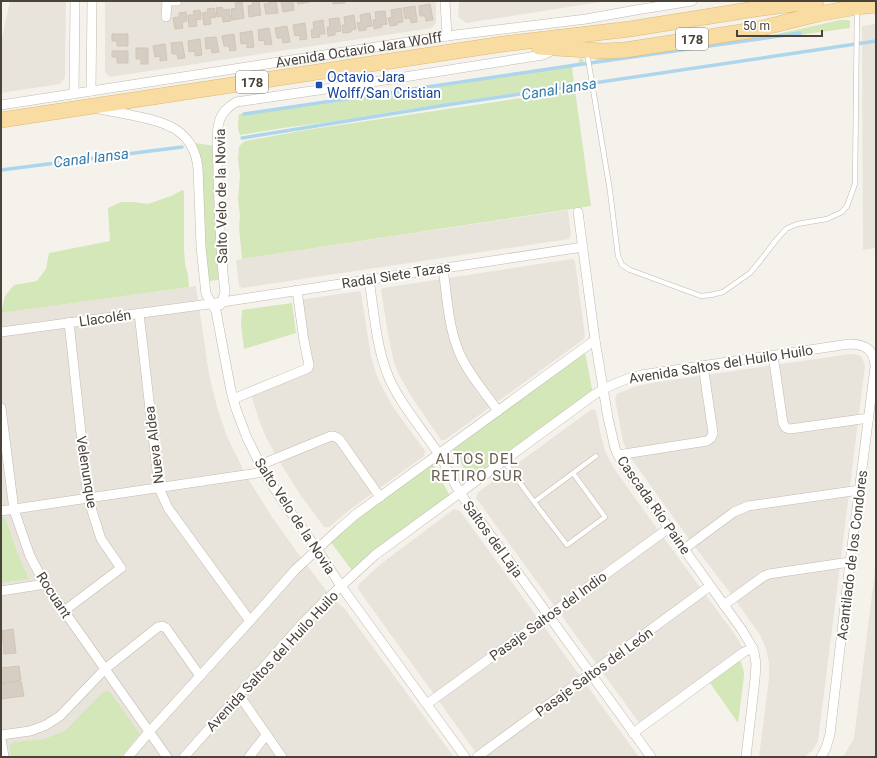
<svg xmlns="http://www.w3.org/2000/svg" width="877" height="758" font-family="Roboto,sans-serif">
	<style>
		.residential { fill: #e9e4db }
		.green { fill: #d4e7b8 }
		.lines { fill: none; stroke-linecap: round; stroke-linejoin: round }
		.stream { stroke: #add6ed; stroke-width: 3.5 }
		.building { fill: #d6cec2; stroke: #d1c5b6 }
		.lane-casing { stroke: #c1baaf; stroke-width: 5.5 }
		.street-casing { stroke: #c1baaf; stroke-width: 10 }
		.primary-casing { stroke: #deb971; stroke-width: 16 }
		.lane { stroke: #fff; stroke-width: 4.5 }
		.street { stroke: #fff; stroke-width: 9 }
		.primary { stroke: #f9dca2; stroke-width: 15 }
		.transit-dot { fill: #1a4fb4; stroke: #fff; stroke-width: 1.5 }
		.labels { text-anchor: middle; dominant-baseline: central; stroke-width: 4; stroke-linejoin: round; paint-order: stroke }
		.shield { fill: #fff; stroke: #807b75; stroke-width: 1 }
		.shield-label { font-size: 13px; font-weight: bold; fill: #4a433a }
		.street-label { font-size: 14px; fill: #4a433a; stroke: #fff }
		.transit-label { font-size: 14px; fill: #164399; stroke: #fff; text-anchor: start }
		.water-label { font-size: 15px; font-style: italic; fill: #367da9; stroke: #fff }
		.neighbourhood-label { font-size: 15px; letter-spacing: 1px; fill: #6c6052; stroke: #fff }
	</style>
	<rect width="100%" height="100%" fill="#f5f2ec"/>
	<path class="residential" d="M10 1H66L65 78 60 84 1 93V42Z
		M105 1H436V23L432 28 110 77 105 72Z
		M459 1H607L466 23 458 17Z
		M876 24V248L863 250 862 26Z
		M568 210 571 235 569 239 242 288 239 286 236 260Z
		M572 259 575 261 585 335 584 339 445 440H441L411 396 399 375 394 363 387 328 381 290 383 288Z
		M196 286 209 374 217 407 228 439 247 477 272 517 300 556 331 597 344 608 454 757H1V313Z
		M359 291 361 293 371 357 375 370 380 383 393 407 425 451 424 456 351 509 329 527H324L299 493 276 456 265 435 259 420 250 392 306 370 299 300Z
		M850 354 859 355 861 356 863 360 865 366 818 741 813 750 804 757H759L769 678V663L766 648 760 635 734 598 692 543 630 457 624 444 622 436 615 399 617 393H619L634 387 651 383Z
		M592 409 596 411 600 431 605 451 613 467 661 534 736 636 743 648 640 724 476 498 478 492Z
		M454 509 460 511 639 757H479L358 589 359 584 382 563Z
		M876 563V757H843L854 738Z"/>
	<path class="green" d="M840 20H848L850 21V28L595 63 596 59H613L632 56 757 38 805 28Z
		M580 58 583 59 584 64 572 66 574 84 403 110 337 121 283 128 240 135C237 129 238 121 239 114L536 70 578 63Z
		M575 90 591 206 242 259 239 227 240 216 238 200 240 175 238 159 239 147 242 143 245 141 306 130Z
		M188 142 215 146 220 273 218 280 209 281 205 274 201 181Z
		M182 190 184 191V248L185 264 188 275 189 287 1 313 5 296 14 285 37 281 46 269 49 253 110 241 108 208 121 202H133L148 204 171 196Z
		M292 303 296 333 244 349 241 324 242 310Z
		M585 352 593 394 471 481 453 449Z
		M432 462 450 496 353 572 330 541 351 522Z
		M1 517H3L6 520 17 552 29 579 1 583Z
		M739 661 741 662 744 672V676L738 723 710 683Z
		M109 691 140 734 120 757H11L9 747 13 742 44 739 65 731 103 692Z"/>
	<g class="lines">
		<path class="stream" d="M244 114 576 65 800 33
			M242 138 446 105 876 41
			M1 170 182 147"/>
	</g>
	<path class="building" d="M252 1H259L261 15 249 17 248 6 253 5Z
		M269 1H276L278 13 266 14 264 4 270 3Z
		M281 1H293L294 10 283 12Z
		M297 1H309L310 2 298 4Z
		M333 1H345V3L333 4Z
		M242 2 244 18 232 20 231 9 236 8 235 3Z
		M430 4 433 20 426 21 425 16H420L419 6Z
		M415 6 417 22 411 23 410 18 405 19 403 8Z
		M222 7 223 10 229 9 231 21 223 22 222 16 217 17 216 8Z
		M214 8 216 17 210 18 211 24 204 25 202 13 208 12 207 9Z
		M401 8 403 22 397 23V25L390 26 388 18 392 17 391 10Z
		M200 10 201 19 196 20 197 26 189 27 188 15H194L193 11Z
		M385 11 387 24 381 25 382 27 374 29 373 20H376L375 12Z
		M186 12 187 21 182 22 183 28 175 29 173 18 179 17V13Z
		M370 13 372 26 366 27V30L359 31 357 23 361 22 360 15Z
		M354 15 356 29 351 30V32L343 33 342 25H345L344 17Z
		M339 18 341 31 335 32V35L328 36 327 27H330L329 19Z
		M323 20 325 34H319L320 37 312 38 311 30 314 29 313 22Z
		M305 23 307 39 300 40V35L295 36 293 25Z
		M287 26 290 42 283 43 282 38H277L275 28Z
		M269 28 272 44 265 45 264 40 259 41 258 30Z
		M252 31 254 47 247 48V43L241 44 240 33Z
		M112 34H128V46H117V41H112Z
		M234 34 236 50 230 51 229 46H224L222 36Z
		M216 37 219 52 212 53 211 48 206 49 205 38Z
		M200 39 202 55 195 56V51L189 52 188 41Z
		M182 42 185 58 178 59 177 54H172L171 43Z
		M165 44 167 60 160 61V56L155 57 153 46Z
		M136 48H148V64H141V59H136Z
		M112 51H128V63H117V57H112Z
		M13 629 16 653 4 654 2 631Z
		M19 666 21 680 1 683V668Z
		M21 681 24 696 1 699V684Z"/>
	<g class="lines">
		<defs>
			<path id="lane" d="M587 53 610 191 618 256 622 265 630 270 701 296 711 295 723 292 750 273 760 261 777 239 786 229 797 224 827 219 842 212 847 206 855 184 857 9
				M504 461 534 502 596 456
				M534 502 567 545 605 517 573 473"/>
			<g id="street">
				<path d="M170 1H177"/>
				<path d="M445 1 447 36"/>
				<path d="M166 17 167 1"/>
				<path d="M91 91 92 1"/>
				<path d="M74 94 75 1"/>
				<path id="s1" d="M1 105 447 36 586 19 636 10 692 1"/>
				<path d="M99 109C111 111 123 113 135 116 167 122 194 131 198 168L201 247 206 294 216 311 231 391 236 409 247 438 264 472 284 503 317 549 341 586 465 757"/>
				<path d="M578 212 595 340 608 418 615 448 618 455 627 470 684 549 742 630 751 645 754 652 756 664 755 679 746 757"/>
				<path d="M443 268C447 296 448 326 459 352 468 374 485 392 498 411"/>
				<path d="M369 279C374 312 376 347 389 378 401 405 420 426 436 450 445 463 452 479 460 493L651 757"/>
				<path d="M220 305 222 302 225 292C220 252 219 211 218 171 218 155 215 137 219 122 222 112 228 107 236 102L360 84 543 55 553 50"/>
				<path d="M139 313 159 488 168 508 250 621"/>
				<path d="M1 332 209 304 583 247"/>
				<path d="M773 355 783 423 786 428 790 429 869 418"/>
				<path d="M233 399 306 369 308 368 309 365 304 341 297 290"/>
				<path d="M1 408 14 510 30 556 45 584 105 669 167 757"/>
				<path d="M618 455 707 441 711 438 713 433 703 365"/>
				<path d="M260 465 331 436C335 436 337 437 340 440L380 497"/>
				<path d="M1 511 264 472"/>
				<path d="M684 549 734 512 748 506 860 490"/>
				<path d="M1 591 45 584"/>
				<path d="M724 605 764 576 769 574 850 562"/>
				<path d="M64 611 121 568 101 539 88 498 69 322"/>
				<path d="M239 695 282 757"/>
				<path d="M427 704 669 528"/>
				<path d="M633 733 744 652 753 648"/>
				<path d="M1 735 30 731 46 725 60 716 105 669 158 627 162 626 166 628 200 676"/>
				<path d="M1 739 4 757"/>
				<path d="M128 757 149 732 250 621 295 570 339 529 355 515 595 340"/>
				<path d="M184 757 301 625 326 600 375 555 595 394C610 385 624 379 641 375L849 344C865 344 875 350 875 367L850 562 830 734 826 748 821 757"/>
				<path d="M249 757 266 735"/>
				<path d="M477 757 710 586"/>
			</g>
			<path id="primary" d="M539 47 604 51 625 50 754 30 818 14 857 7 876 5
				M1 120 503 44 630 29 755 9 816 1"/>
		</defs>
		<use href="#lane" class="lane-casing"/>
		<use href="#street" class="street-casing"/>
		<use href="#primary" class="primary-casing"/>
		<use href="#lane" class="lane"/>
		<use href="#street" class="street"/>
		<use href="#primary" class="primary"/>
	</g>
	<rect class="transit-dot" x="315" y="81" width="8" height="8" rx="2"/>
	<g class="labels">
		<g class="shield">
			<rect x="676" y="28" width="32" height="22" rx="3"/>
			<rect x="236" y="71" width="32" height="22" rx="3"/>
		</g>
		<g class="shield-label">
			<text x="692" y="39">178</text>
			<text x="252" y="82">178</text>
		</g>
		<g class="street-label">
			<text stroke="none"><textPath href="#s1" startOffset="362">Avenida Octavio Jara Wolff</textPath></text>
			<text transform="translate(221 196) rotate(-91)">Salto Velo de la Novia</text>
			<text transform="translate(396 275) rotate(-9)">Radal Siete Tazas</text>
			<text transform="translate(105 318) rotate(-8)">Llacolén</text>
			<text transform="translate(721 364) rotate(-9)">Avenida Saltos del Huilo Huilo</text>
			<text transform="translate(154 445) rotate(-97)">Nueva Aldea</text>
			<text transform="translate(87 472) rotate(81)">Velenunque</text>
			<text transform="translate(654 505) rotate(55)">Cascada Río Paine</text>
			<text transform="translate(295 516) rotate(57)">Salto Velo de la Novia</text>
			<text transform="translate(493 539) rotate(54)">Saltos del Laja</text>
			<text transform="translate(852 555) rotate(-83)">Acantilado de los Condores</text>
			<text transform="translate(54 595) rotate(57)">Rocuant</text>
			<text transform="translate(548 616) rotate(-36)">Pasaje Saltos del Indio</text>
			<text transform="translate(272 661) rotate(-47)">Avenida Saltos del Huilo Huilo</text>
			<text transform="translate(594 672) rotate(-36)">Pasaje Saltos del León</text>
		</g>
		<g class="transit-label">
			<text x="327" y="77">Octavio Jara<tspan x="327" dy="16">Wolff/San Cristian</tspan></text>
		</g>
		<g class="water-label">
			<text transform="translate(559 89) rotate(-9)">Canal Iansa</text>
			<text transform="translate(91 158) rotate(-7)">Canal Iansa</text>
		</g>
		<g class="neighbourhood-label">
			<text x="477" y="459">ALTOS DEL<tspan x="477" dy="17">RETIRO SUR</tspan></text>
		</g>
	</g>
	<rect width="877" height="758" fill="none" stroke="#4a433a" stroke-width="4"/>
	<path d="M737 30v6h85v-6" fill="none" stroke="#4a433a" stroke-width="2"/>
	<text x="743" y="30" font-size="12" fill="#4a433a" stroke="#ffffff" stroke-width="3" paint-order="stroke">50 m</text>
</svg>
